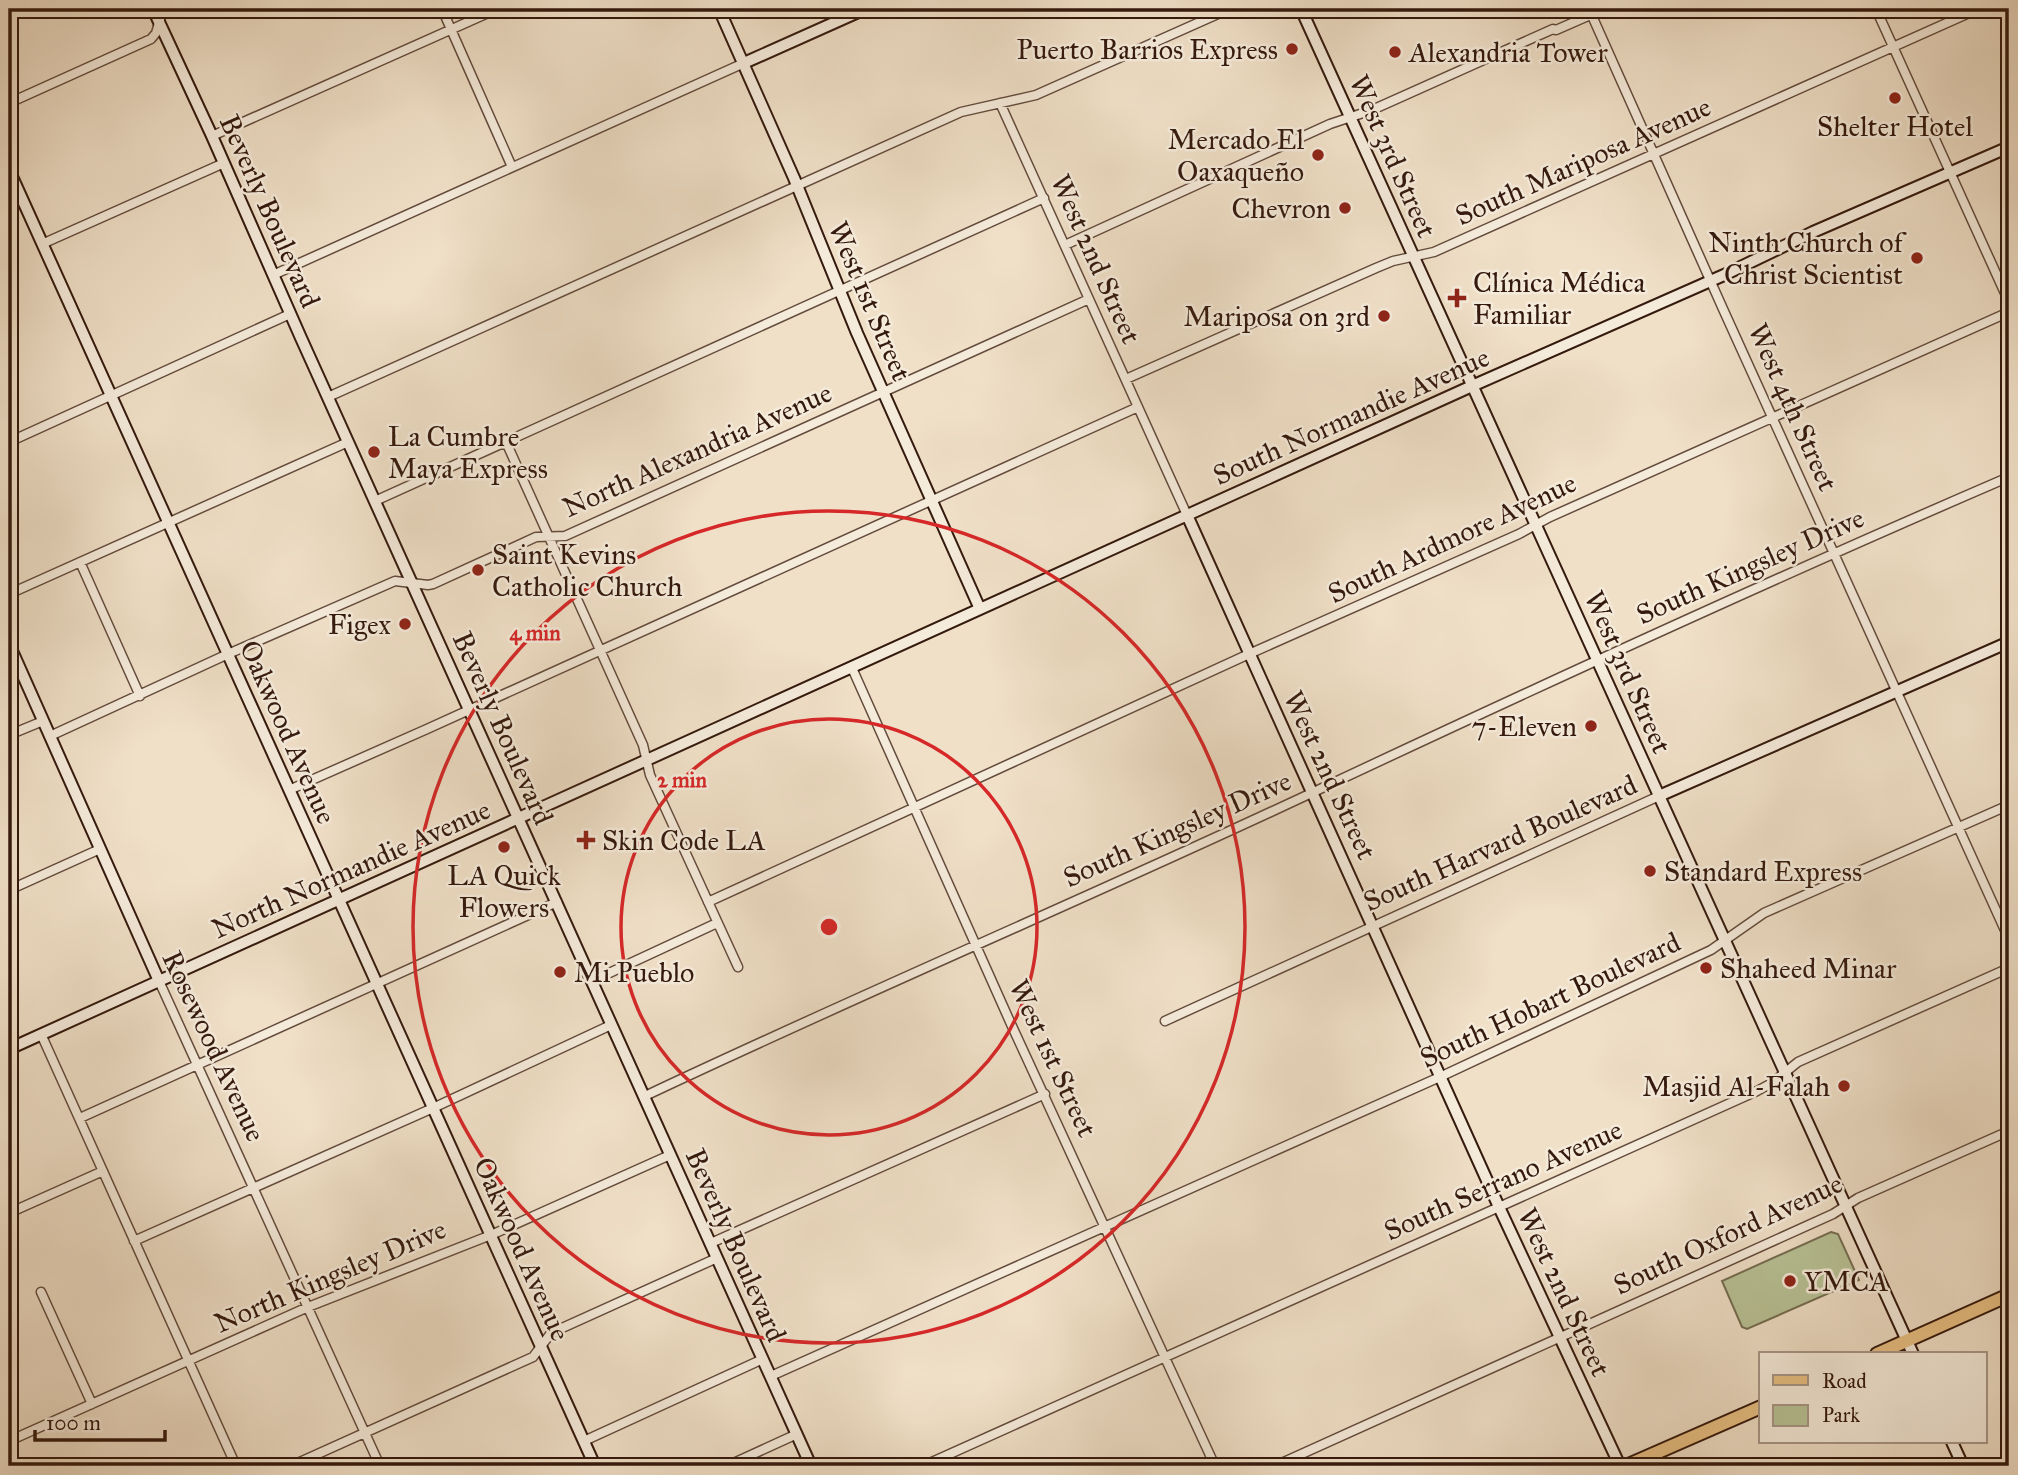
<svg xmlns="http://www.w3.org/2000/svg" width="2018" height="1475" font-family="'IM FELL Great Primer',serif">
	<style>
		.green { fill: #b8c397; stroke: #766e52; stroke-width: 2 }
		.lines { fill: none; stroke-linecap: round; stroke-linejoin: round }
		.street-casing { stroke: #634b3c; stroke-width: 11 }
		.secondary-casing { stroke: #34190d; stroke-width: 14 }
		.primary-casing { stroke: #34190d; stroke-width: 16 }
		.street { stroke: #f5ebdb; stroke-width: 8 }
		.secondary { stroke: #f5ebdb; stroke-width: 10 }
		.primary { stroke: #e8c084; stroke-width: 12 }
		.ring { fill: none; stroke: #d62828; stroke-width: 3.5 }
		.poi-dot { fill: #8f2418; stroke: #f5ebdb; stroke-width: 2.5 }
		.labels { text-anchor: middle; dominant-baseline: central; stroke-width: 5; stroke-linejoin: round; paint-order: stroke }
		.poi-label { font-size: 28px; fill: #34190d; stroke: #f5ebdb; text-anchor: start }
		.street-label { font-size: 28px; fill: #34190d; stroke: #f5ebdb }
		.centre { fill: #d62828; stroke: #f5ebdb; stroke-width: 3.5 }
		.ring-label { font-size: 21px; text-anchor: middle; font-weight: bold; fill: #d62828; stroke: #f5ebdb; stroke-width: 5; stroke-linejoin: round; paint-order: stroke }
	</style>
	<rect width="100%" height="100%" fill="#f0e0c8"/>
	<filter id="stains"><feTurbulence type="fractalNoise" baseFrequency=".00286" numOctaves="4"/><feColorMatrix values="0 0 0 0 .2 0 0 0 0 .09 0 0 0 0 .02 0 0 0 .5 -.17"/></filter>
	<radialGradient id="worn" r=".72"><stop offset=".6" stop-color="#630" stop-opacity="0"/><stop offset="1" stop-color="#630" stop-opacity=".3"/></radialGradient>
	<path class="green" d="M1831 1232 1838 1234 1859 1280 1747 1329 1742 1327 1722 1281Z"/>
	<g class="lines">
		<defs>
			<path id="street" d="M442 9 512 167
				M1589 9 1723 309 2009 939
				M1876 9 2009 302
				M9 103 151 39 156 33 163 9
				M1000 103 1187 515
				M212 136 497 9
				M42 244 224 163
				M1065 245 1330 124 1372 110 1553 29 1556 30 1604 9
				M273 275 744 63
				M1126 379 1376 268 1393 261 1434 252 1978 9
				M328 397 961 112 1036 95 1229 9
				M9 442 290 314
				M506 442 643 745 650 775 738 967
				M375 501 1044 198
				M80 562 140 696
				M9 594C122 544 235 493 348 442
				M852 668 1011 1024 1215 1466
				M9 735 43 721
				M50 736 228 654 395 581 428 585 433 584 536 537 565 536 1089 299
				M289 790 427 729 1138 407
				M9 890 100 849
				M708 902 1249 654 1519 534 1550 517 2009 312
				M159 981 380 1466
				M592 981 717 923
				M1165 1021 1659 796
				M41 1034 236 1466
				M645 1096C863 993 1085 899 1303 797 1537 687 1772 579 2009 477
				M80 1118 557 902
				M9 1213 103 1171
				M134 1241 433 1108 611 1025
				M711 1243 1045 1094
				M41 1292 92 1404
				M771 1376 1442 1076 1711 950 1764 913 2009 805
				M9 1441 308 1307 491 1235 670 1155
				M584 1441 763 1359
				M291 1466 533 1357 551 1333 717 1258
				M727 1466 797 1434
				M923 1466 1757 1091 1772 1083 1798 1062 2009 968
				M1275 1466 1833 1214 1858 1198 2009 1131
				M1995 1466 2009 1460"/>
			<path id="secondary" d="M153 9 212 136 301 338 811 1466
				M719 9 794 178 857 333 980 609
				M1301 9 1913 1354
				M744 63 865 9
				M9 170 595 1466
				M1187 515 1499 1207 1620 1466
				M9 644 159 981
				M1659 796 2009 642
				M9 1049 1472 386 1724 275 1813 232 2009 147
				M1952 1442 1963 1466"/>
			<path id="primary" d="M1877 1354 2009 1295
				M1626 1466 1761 1407"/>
		</defs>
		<use href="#street" class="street-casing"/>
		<use href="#secondary" class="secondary-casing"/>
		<use href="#primary" class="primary-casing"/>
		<use href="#street" class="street"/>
		<use href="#secondary" class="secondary"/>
		<use href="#primary" class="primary"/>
	</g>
	<g class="ring">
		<circle cx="829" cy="927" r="208"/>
		<circle cx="829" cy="927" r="416"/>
	</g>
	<g class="poi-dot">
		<circle cx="1292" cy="49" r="7"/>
		<circle cx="1395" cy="52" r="7"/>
		<circle cx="1895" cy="98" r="7"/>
		<circle cx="1318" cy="155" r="7"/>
		<circle cx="1345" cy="208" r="7"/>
		<circle cx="1917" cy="258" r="7"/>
		<path d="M1453.5 287.5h7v7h7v7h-7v7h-7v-7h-7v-7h7z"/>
		<circle cx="1384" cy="316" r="7"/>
		<circle cx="374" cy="452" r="7"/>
		<circle cx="478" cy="570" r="7"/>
		<circle cx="405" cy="624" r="7"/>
		<circle cx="1591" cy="726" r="7"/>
		<path d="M582.5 829.5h7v7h7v7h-7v7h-7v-7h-7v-7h7z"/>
		<circle cx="504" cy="847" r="7"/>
		<circle cx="1650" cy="871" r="7"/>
		<circle cx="1706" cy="968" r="7"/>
		<circle cx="560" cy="972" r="7"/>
		<circle cx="1844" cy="1086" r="7"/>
		<circle cx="1790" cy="1281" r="7"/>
	</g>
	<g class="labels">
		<g class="poi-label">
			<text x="1278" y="49" text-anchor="end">Puerto Barrios Express</text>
			<text x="1409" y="52">Alexandria Tower</text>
			<text x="1895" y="126" text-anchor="middle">Shelter Hotel</text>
			<text x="1304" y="139" text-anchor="end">Mercado El<tspan x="1304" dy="32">Oaxaqueño</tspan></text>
			<text x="1331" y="208" text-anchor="end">Chevron</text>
			<text x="1903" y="242" text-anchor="end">Ninth Church of<tspan x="1903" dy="32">Christ Scientist</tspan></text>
			<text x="1473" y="282">Clínica Médica<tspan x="1473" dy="32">Familiar</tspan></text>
			<text x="1370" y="316" text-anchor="end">Mariposa on 3rd</text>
			<text x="388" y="436">La Cumbre<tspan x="388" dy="32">Maya Express</tspan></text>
			<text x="492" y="554">Saint Kevins<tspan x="492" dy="32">Catholic Church</tspan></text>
			<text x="391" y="624" text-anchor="end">Figex</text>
			<text x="1577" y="726" text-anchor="end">7-Eleven</text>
			<text x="602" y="840">Skin Code LA</text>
			<text x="1664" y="871">Standard Express</text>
			<text x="504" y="875" text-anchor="middle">LA Quick<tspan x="504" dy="32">Flowers</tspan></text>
			<text x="1720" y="968">Shaheed Minar</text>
			<text x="574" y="972">Mi Pueblo</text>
			<text x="1830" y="1086" text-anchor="end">Masjid Al-Falah</text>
			<text x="1804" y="1281">YMCA</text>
		</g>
		<g class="street-label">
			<text transform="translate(1393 156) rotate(66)">West 3rd Street</text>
			<text transform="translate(1583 161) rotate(-24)">South Mariposa Avenue</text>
			<text transform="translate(270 211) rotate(66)">Beverly Boulevard</text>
			<text transform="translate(1096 259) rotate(66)">West 2nd Street</text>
			<text transform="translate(870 301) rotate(67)">West 1st Street</text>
			<text transform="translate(1793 407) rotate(66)">West 4th Street</text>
			<text transform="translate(1351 416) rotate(-24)">South Normandie Avenue</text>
			<text transform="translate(697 450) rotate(-24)">North Alexandria Avenue</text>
			<text transform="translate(1452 538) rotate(-25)">South Ardmore Avenue</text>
			<text transform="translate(1750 566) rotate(-24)">South Kingsley Drive</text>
			<text transform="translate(1628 672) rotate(66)">West 3rd Street</text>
			<text transform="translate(503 728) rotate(66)">Beverly Boulevard</text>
			<text transform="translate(288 732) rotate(66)">Oakwood Avenue</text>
			<text transform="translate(1330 775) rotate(65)">West 2nd Street</text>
			<text transform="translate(1177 829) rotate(-24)">South Kingsley Drive</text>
			<text transform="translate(1500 843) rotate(-24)">South Harvard Boulevard</text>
			<text transform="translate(351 869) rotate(-24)">North Normandie Avenue</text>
			<text transform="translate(1550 1000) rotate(-25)">South Hobart Boulevard</text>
			<text transform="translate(214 1046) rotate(65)">Rosewood Avenue</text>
			<text transform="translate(1053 1058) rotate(65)">West 1st Street</text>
			<text transform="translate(1503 1180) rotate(-24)">South Serrano Avenue</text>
			<text transform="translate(1728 1234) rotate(-25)">South Oxford Avenue</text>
			<text transform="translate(736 1245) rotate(66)">Beverly Boulevard</text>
			<text transform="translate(522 1249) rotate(66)">Oakwood Avenue</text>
			<text transform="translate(330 1276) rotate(-23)">North Kingsley Drive</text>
			<text transform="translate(1564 1292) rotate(65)">West 2nd Street</text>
		</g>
	</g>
	<circle cx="829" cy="927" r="10" class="centre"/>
	<g class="ring-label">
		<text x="535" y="640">4 min</text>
		<text x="682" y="787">2 min</text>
	</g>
	<rect width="2018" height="1475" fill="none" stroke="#f0e0c8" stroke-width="35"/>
	<rect x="10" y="10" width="1997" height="1454" fill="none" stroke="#34190d" stroke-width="3.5"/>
	<rect x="18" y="18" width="1983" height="1440" fill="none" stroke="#34190d" stroke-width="2"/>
	<rect x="1759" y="1352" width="228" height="91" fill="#f5ebdb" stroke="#a89789" stroke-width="2"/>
	<rect x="1773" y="1375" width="35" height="10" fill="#e8c084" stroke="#a89789" stroke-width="2"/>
	<text x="1822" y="1388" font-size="21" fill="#34190d">Road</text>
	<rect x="1773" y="1405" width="35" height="21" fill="#b8c397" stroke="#a89789" stroke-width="2"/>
	<text x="1822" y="1422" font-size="21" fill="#34190d">Park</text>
	<path d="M35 1430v10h130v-10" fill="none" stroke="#34190d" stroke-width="3.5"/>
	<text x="46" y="1430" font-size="21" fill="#34190d" stroke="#f5ebdb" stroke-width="5" paint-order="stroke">100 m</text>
	<rect width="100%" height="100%" filter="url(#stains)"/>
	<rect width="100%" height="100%" fill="url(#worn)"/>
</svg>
